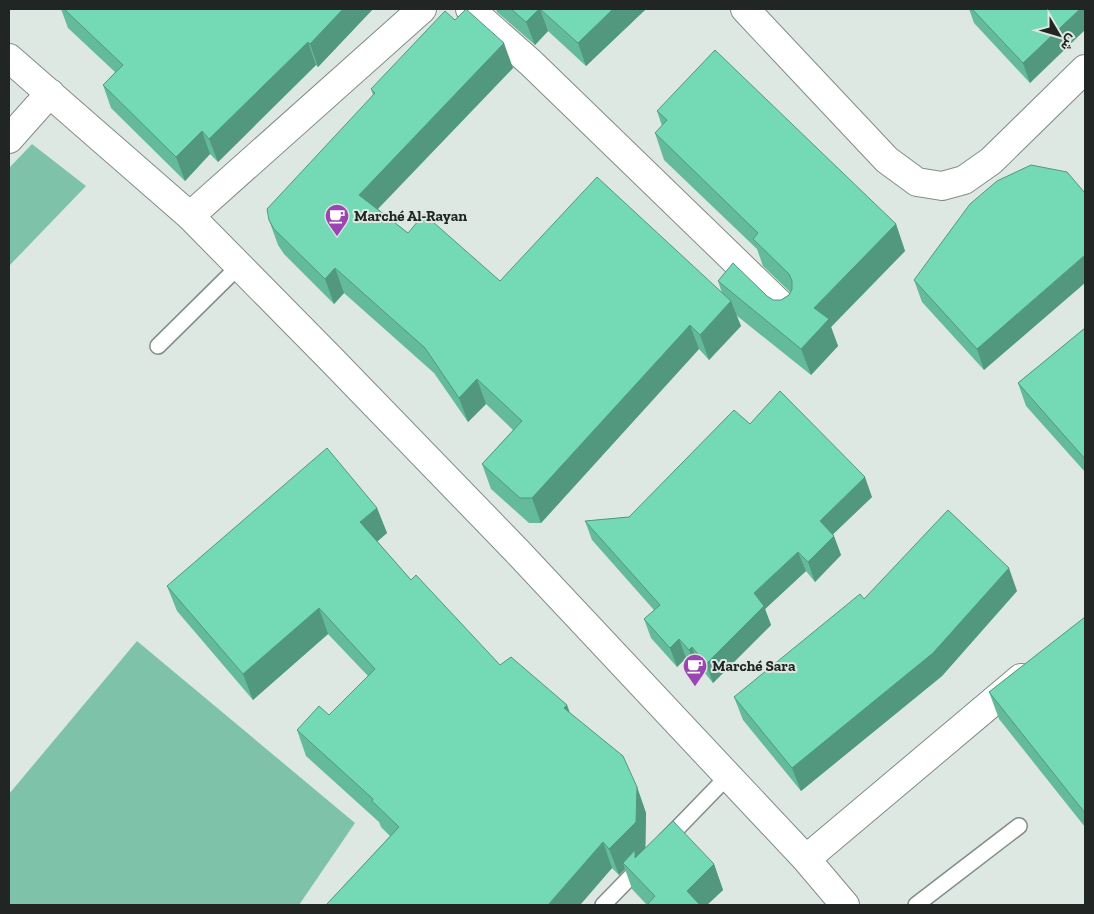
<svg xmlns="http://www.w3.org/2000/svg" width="1094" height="914" font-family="'Zilla Slab',Vazirmatn,serif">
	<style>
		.green { fill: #7ec3a9 }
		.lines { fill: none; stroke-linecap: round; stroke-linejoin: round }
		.service-casing { stroke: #828c88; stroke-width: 18 }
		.minor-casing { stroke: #828c88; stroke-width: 30 }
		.service { stroke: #fff; stroke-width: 15 }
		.minor { stroke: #fff; stroke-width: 28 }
		.wall { fill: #64bb9c }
		.shaded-wall { fill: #51987f }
		.building { fill: #74d9b5; stroke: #51987f }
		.labels { text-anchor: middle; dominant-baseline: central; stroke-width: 4; stroke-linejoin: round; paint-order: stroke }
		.poi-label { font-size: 15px; font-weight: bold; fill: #212523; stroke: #dde8e3; text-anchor: start }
	</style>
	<rect width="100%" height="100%" fill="#dde8e3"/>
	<path class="green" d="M32 144 86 186 9 266V168Z
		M137 641 355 823 299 905H9V794Z"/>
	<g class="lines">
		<defs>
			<path id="service" d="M158 346 239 266
				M665 841 728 776
				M603 905 642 865
				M916 905 1019 826"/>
			<path id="minor" d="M470 9 531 63 787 311
				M745 9 887 160 917 182 942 186 964 180 991 161 1085 69
				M9 58 190 216 331 359 515 549 728 776 806 859 845 905
				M9 139 50 93
				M190 216 422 9
				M806 859 1021 678"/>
		</defs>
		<use href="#service" class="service-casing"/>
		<use href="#minor" class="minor-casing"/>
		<use href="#service" class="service"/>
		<use href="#minor" class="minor"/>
	</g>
	<path class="wall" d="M61 9H373L318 67 316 65 218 162 210 154 185 181 111 108 103 85 115 72 68 28Z
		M496 9H646L586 66 548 31 535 45 497 12Z
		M969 9H1085L1030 83 974 23Z
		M455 20 513 68 378 209 408 233 500 281 722 293 718 281 767 296 773 300H781L789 295 790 292 763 266 757 249 664 160 655 133 662 126 657 111 896 224 905 251 831 327 838 346 811 375 736 315 741 326 709 360 699 349 541 523H529L491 489 482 464 513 430 486 404 468 422 434 373 344 293 334 304 284 254 278 245 269 220 373 95 371 89Z
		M1085 193 984 370 922 302 914 280Z
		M1085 328V472L1026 406 1018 383Z
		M750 424 872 497 833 534 841 555 815 582 806 571 765 609 771 625 713 683 699 666 696 670 686 658 677 667 651 638 644 619 654 610 592 540 585 521 629 517Z
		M377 508 387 533 377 541 411 580 500 665 567 705 570 713 637 787 646 813 645 848 714 864 723 890 707 905H647L632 889 625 869 619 875 612 868 580 905H326L390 836 381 827 379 822 306 756 297 730 329 715 368 676 328 634 253 700 177 611 167 586Z
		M1017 591 942 676 801 791 743 720 734 697 864 599Z
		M1085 617V827L999 719 989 692Z"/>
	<path class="shaded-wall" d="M343 9H373L318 67 310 44Z
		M540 9 548 31 535 45 526 22Z
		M613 9H646L586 66 578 43Z
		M1080 9H1085V30L1030 83 1023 63Z
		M308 42 316 65 218 162 209 139Z
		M504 43 513 68 368 219 359 195Z
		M202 131 210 154 185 181 176 157Z
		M896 224 905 251 831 327 838 346 811 375 801 349 814 308Z
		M1085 255V283L984 370 977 349Z
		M335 268 344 293 334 304 325 279Z
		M731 301 741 326 709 360 700 335Z
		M690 325 699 349 541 523 532 498Z
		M477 379 486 404 468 422 459 398Z
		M865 477 872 497 827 540 820 521Z
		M377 508 387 533 370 548 360 522Z
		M834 536 841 555 815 582 808 562Z
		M798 552 806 571 765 609 771 625 713 683 706 664 754 593Z
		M1009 568 1017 591 942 676 801 791 792 768Z
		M319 608 328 634 253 700 243 674Z
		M679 639 686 658 677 667 670 648Z
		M692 647 699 666 696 670 689 650Z
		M567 705 576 731 564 708Z
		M637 787 646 813 645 876 623 863 625 869 619 875 609 849Z
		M603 842 612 868 580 905H548Z
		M714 864 723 890 707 905H692L687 891Z"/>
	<path class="building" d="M64 9H343L310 44 308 42 209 139 202 131 176 157 103 85 123 65Z
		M466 9 504 43 359 195 408 233 424 214 500 281 597 177 731 301 700 335 690 325 532 498H520L482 464 522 421 477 379 459 398 425 348 335 268 325 279 274 229 269 220 267 209 375 93 371 89 445 11 455 20Z
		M511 9H539L526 22Z
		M540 9H613L578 43Z
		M972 9H1080L1023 63Z
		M715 50 896 224 814 308 829 319 801 349 718 281 733 263 767 296 773 300H781L789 295 792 289V281L789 274 753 239 758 233 655 133 667 120 657 111Z
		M1031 165 1067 172 1085 193V255L977 349 914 280 970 204 997 181Z
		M1085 328V459L1018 383Z
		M780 391 865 477 820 521 834 536 808 562 798 552 754 593 764 606 706 664 692 647 689 650 679 639 670 648 644 619 660 605 585 521 629 517 734 410 750 424Z
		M327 448 377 508 360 522 411 580 416 575 500 665 511 657 567 705 564 708 623 756 637 787 636 822 609 849 603 842 548 905H326L399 827 372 801 373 799 297 730 319 706 329 715 375 669 319 608 243 674 167 586Z
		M948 510 1009 568 933 653 792 768 734 697 860 594 864 599Z
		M1085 617V813L989 692Z
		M673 821 714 864 687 891 699 904 697 905H647L655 896 623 863 635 850V858Z"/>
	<defs>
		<symbol id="cafe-pin" viewBox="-11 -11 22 30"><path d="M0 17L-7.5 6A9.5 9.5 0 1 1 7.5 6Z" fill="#9a45b2" stroke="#dde8e3"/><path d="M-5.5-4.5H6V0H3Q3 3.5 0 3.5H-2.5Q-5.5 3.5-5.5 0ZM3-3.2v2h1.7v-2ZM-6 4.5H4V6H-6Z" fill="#fff"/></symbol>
	</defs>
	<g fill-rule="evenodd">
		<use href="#cafe-pin" x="323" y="202" width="28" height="38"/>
		<use href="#cafe-pin" x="681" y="652" width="28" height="38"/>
	</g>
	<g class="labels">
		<g class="poi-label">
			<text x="354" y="216">Marché Al-Rayan</text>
			<text x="712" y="666">Marché Sara</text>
		</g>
	</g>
	<rect width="1094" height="914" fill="none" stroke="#212523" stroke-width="20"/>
	<g transform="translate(1059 35) rotate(128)" stroke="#dde8e3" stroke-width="4" paint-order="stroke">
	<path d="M0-4L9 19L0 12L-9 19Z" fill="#212523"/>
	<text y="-8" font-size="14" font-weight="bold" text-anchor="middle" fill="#212523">ش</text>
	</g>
</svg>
